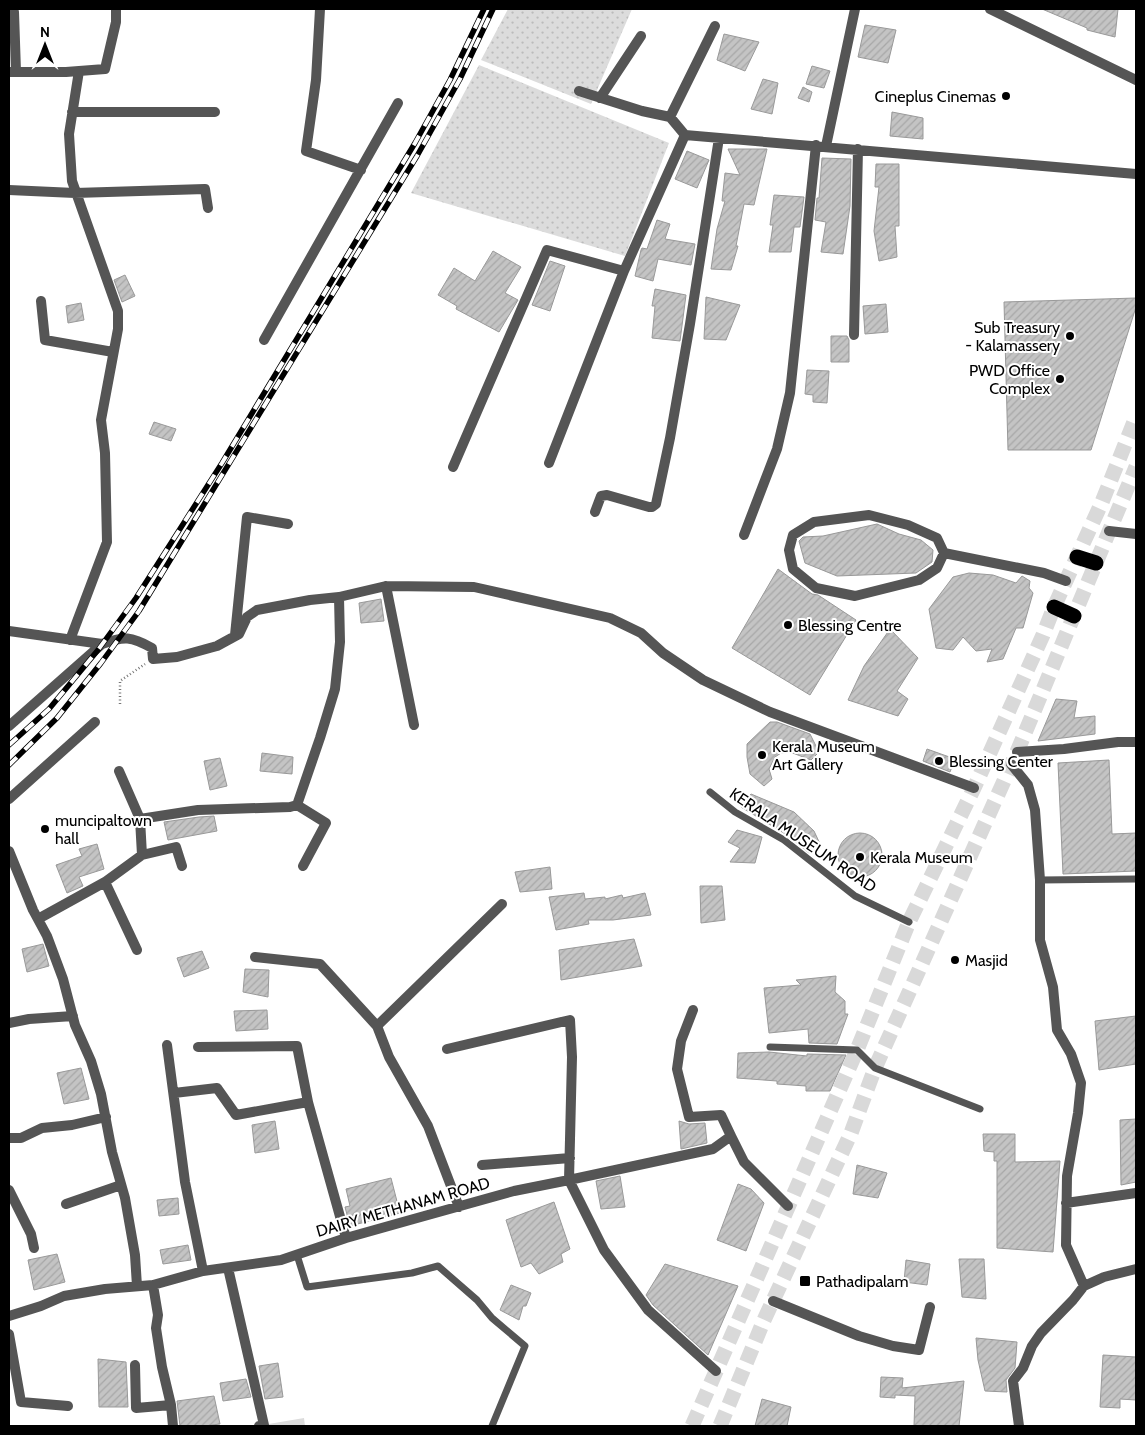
<svg xmlns="http://www.w3.org/2000/svg" width="1145" height="1435" font-family="Cabin,sans-serif">
	<style>
		.grass { fill: url(#grass-dots) }
		.park { fill: #dcdcdc }
		.building { fill: url(#building-hatch); stroke: #999 }
		.lines { fill: none; stroke-linecap: round; stroke-linejoin: round }
		.highway-tunnel { stroke: #d9d9d9; stroke-width: 15; stroke-dasharray: 15 8; stroke-linecap: butt }
		.path { stroke: #777; stroke-width: 2.5; stroke-dasharray: 1 2.5; stroke-linecap: butt }
		.lane { stroke: #555; stroke-width: 7 }
		.street { stroke: #555; stroke-width: 10 }
		.highway { stroke: #000; stroke-width: 15 }
		.rail-casing { stroke: #000; stroke-width: 5.5 }
		.rail { stroke: #fff; stroke-width: 4; stroke-dasharray: 11; stroke-linecap: butt }
		.poi-dot { fill: #000; stroke: #fff; stroke-width: 2 }
		.labels { text-anchor: middle; dominant-baseline: central; stroke-width: 4; stroke-linejoin: round; paint-order: stroke }
		.poi-label { font-size: 16px; fill: #000; stroke: #fff; text-anchor: start }
		.street-label { font-size: 16px; fill: #000; stroke: #fff }
	</style>
	<defs>
		<pattern id="grass-dots" width="8" height="8" patternUnits="userSpaceOnUse" patternTransform="scale(1.25)"><rect width="8" height="8" fill="#dcdcdc"/><path d="M2 2h.1M6 6h.1" fill="none" stroke="#bbb" stroke-width="1.8" stroke-linecap="round"/></pattern>
		<pattern id="building-hatch" width="6" height="6" patternUnits="userSpaceOnUse" patternTransform="scale(1.25)"><rect width="6" height="6" fill="#c4c4c4"/><path d="M-1 1l2-2M0 6l6-6M5 7l2-2" fill="none" stroke="#a7a7a7"/></pattern>
	</defs>
	<rect width="100%" height="100%" fill="#fff"/>
	<path class="grass" d="M508 9H632L591 104 481 60Z
		M479 65 669 143 625 256 411 193Z"/>
	<path class="park" d="M304 1418 305 1426H257Z"/>
	<path class="building" d="M1042 9H1118L1115 37 1087 30V28Z
		M865 25 896 30 888 63 858 57Z
		M724 34 759 42 745 71 717 60Z
		M812 66 830 71 824 88 806 84Z
		M763 79 778 83 772 114 751 109Z
		M803 87 812 92 809 102 798 98Z
		M892 112 923 118V139L890 136Z
		M728 149H767L754 205 744 204 736 246H738L731 270 711 269 717 229 725 201H722L725 173 740 175Z
		M687 151 709 160 697 188 675 179Z
		M822 158 851 159 850 206 843 254 821 252 826 222 815 220 817 198H819Z
		M876 164H899V226H895L897 257 879 261 874 231 879 187H875Z
		M774 195 804 197 800 227H794L791 252H769L773 225H770Z
		M657 220 670 224 665 239 695 244 691 265 658 259 653 281 635 276 641 250 642 248 647 249Z
		M493 251 521 267 505 293 518 300 499 332 456 309 457 306 438 295 454 268 475 281Z
		M550 261 565 266 550 311 532 305Z
		M125 275 135 296 122 302 114 280Z
		M655 289 686 295 680 341 652 338 655 306H652Z
		M706 297 740 305 726 340 704 339Z
		M1136 298V307L1091 450H1008L1004 302Z
		M81 303 84 320 68 323 66 306Z
		M886 304 888 332 865 334 863 306Z
		M831 336H847L849 340V362H831Z
		M807 370 829 371 827 403 813 402V395L805 394Z
		M154 422 176 429 171 441 149 434Z
		M877 524 899 534 921 540 933 550 932 562 916 573 837 576 805 563 799 541 803 537 823 536Z
		M778 569 812 594 818 595 856 620 810 695 732 648Z
		M969 573 993 575 1016 583 1022 576 1030 581 1029 588 1033 593 1023 628H1016L1003 659 987 662 992 649 976 651 963 637 953 650 936 648 929 609 953 577Z
		M381 599 384 621 361 623 359 603Z
		M890 629 918 658 897 691 908 699 898 716 848 700 864 666Z
		M1056 699 1077 701 1074 718 1095 716V734L1038 741Z
		M770 722H777L810 734 819 752 811 760 790 752 781 753 775 757 769 769 772 779 764 786 750 774 747 757V744Z
		M927 749 955 759 950 772 923 761Z
		M262 753 293 757 292 774 260 771Z
		M220 758 227 786 210 790 204 761Z
		M1109 760 1112 834 1136 833V871L1063 874 1058 763Z
		M751 794 794 812 814 831 821 846 809 853 787 835 741 807Z
		M214 816 217 831 168 840 164 822 199 817Z
		M737 830 762 837 755 863 730 862 740 848 728 842Z
		M838 855a22 22 0 1 1 44 0a22 22 0 1 1-44 0Z
		M97 844 104 869 79 877 83 886 67 893 56 865 82 856 79 849Z
		M550 867 552 889 520 892 515 872Z
		M700 886H722L725 920 701 923Z
		M584 893 585 899 605 897V899L622 895 623 898 645 893 651 915 613 920H588L589 924 556 930 549 897Z
		M634 939 642 966 561 980 559 950Z
		M43 944 49 966 27 972 22 949Z
		M202 951 209 968 184 977 177 958Z
		M245 969 269 970 268 997 243 992Z
		M836 976 835 992 845 1001V1014H848L837 1044 809 1043 808 1029 769 1033 764 988 801 985 796 980Z
		M267 1010 268 1029 236 1031 234 1011Z
		M1136 1016V1064L1099 1070 1095 1021Z
		M769 1052 807 1056V1054L846 1055 830 1091H806V1086L777 1084V1081L737 1078 738 1053Z
		M81 1068 89 1099 64 1104 57 1073Z
		M1136 1119V1182L1121 1185 1120 1120Z
		M275 1121 279 1149 255 1153 252 1125Z
		M679 1121 689 1124 705 1123 707 1143 681 1149Z
		M983 1134H1015V1162L1060 1161 1053 1252 997 1248V1161H994V1152L984 1151Z
		M857 1165 887 1173 878 1198 853 1194Z
		M620 1176 625 1207 601 1209 596 1181Z
		M391 1178 400 1213 350 1226 345 1207 350 1206 346 1189Z
		M738 1184 751 1189 764 1203 746 1251 717 1240Z
		M178 1198 179 1214 159 1216 157 1200Z
		M554 1202 570 1249 561 1254 563 1262 539 1274 531 1263 521 1267 506 1220Z
		M188 1245 191 1260 163 1264 160 1250Z
		M57 1254 65 1282 34 1290 28 1260Z
		M959 1259H984L986 1299 962 1297Z
		M906 1260 930 1264 927 1285 904 1282Z
		M665 1264 738 1286 708 1355 653 1305 646 1295Z
		M511 1285 531 1293 526 1306H523L519 1320 500 1310Z
		M976 1338 1017 1342 1015 1368 1006 1380 1007 1392 985 1391 978 1360Z
		M1103 1355 1136 1357V1400L1120 1399V1408L1100 1407Z
		M98 1359 126 1362 128 1407H99Z
		M278 1363 283 1397 265 1399 259 1366Z
		M881 1377 903 1378 902 1388 964 1381 959 1426H914L915 1396 895 1395V1398L880 1397Z
		M246 1379 251 1397 223 1401 220 1383Z
		M214 1396 220 1424 204 1426H180L177 1401Z
		M762 1399 791 1407 787 1426H755Z"/>
	<g class="lines">
		<path class="highway-tunnel" d="M692 1426 857 1050 909 922 974 788 1043 635 1054 607 1102 502 1136 417
			M720 1426 764 1320 851 1133 875 1068 1017 752 1136 467"/>
		<path class="path" d="M120 704V681L145 664"/>
		<path class="lane" d="M710 792 735 812 784 840 855 896 909 922
			M1040 880 1136 879
			M770 1047 857 1050 875 1068 980 1109
			M297 1255 307 1287 412 1273 438 1266 477 1300 492 1318 525 1346 492 1426"/>
		<path class="street" d="M320 9 316 80 306 151 361 170
			M990 9 1136 80
			M14 12 16 72
			M9 72H66L105 69 116 22V9
			M579 91 642 111 670 117 685 135
			M600 98 641 36
			M72 112H215
			M670 117 715 26
			M826 146 855 9
			M9 190 75 193 205 189 208 208
			M41 301 45 340 113 352
			M854 335 858 149
			M264 340 398 103
			M549 463 624 271
			M453 467 547 250 624 271 685 135 1136 174
			M595 512 601 496 607 495 649 507H652L656 504 670 438 690 324 719 138
			M1109 531 1136 534
			M744 535 777 449 790 393 816 145
			M944 553 937 568 919 580 855 596 816 588 793 569 789 550 793 535 814 522 869 515 908 525 937 538 944 553 1044 573 1066 581
			M386 586 414 725
			M9 631 102 644
			M235 635 247 517 288 524
			M70 640 107 542 105 453 101 420 118 329V311L72 181 69 134 79 71
			M9 726 102 644C124 636 131 636 152 648L153 659 177 657 217 646 239 634 247 617 257 610 310 600 339 597
			M1017 752 1064 749 1118 742H1136
			M1011 764 1028 785 1035 810 1040 880V940L1053 987 1057 1030 1071 1054 1081 1083 1078 1113 1067 1176 1066 1245 1084 1286
			M119 771 140 819
			M9 799 95 722
			M297 805 326 823 303 866
			M9 851 33 910 47 936 63 979 75 1025 91 1061 101 1094 112 1152 125 1198 135 1255 137 1286
			M142 855 176 847 182 866
			M105 882 137 950
			M38 919 105 882 142 855 140 819 198 810 290 807 297 805 320 738 335 689 340 642 339 597 386 586 474 587 610 618 641 633 663 653 703 680 770 712 974 788
			M255 957 320 964 377 1026 389 1057 428 1126 459 1207
			M693 1010 681 1041 677 1069 689 1117 721 1115 731 1136
			M9 1023 29 1019 73 1016
			M377 1026 502 904
			M167 1045 185 1182 203 1271
			M198 1047 297 1046 308 1102 346 1238
			M447 1049 570 1020 572 1057 569 1180 713 1149 731 1136 744 1162 788 1206
			M174 1093 217 1088 236 1115 308 1102
			M9 1138H21L42 1128 72 1125 106 1117
			M482 1165 570 1158
			M9 1190 31 1234 34 1248
			M1066 1203 1136 1193
			M66 1204 121 1185
			M228 1268 264 1425 259 1426
			M153 1285 158 1315 156 1328 162 1367 171 1405 173 1426
			M773 1301 859 1336 893 1346 919 1350 930 1307
			M9 1316 41 1306 64 1296 105 1289 153 1285 203 1271 281 1260 346 1238 410 1220 514 1191 569 1180 604 1250 648 1310 716 1371
			M9 1334 21 1402 68 1406
			M135 1365 136 1408 171 1405
			M1019 1426 1013 1381 1023 1368 1032 1346 1041 1333 1073 1300 1084 1286 1104 1277 1136 1269"/>
		<path class="highway" d="M1077 557 1096 563
			M1054 607 1074 616"/>
		<defs>
			<path id="rail" d="M9 745 49 709 98 650 136 598 222 463 415 143 450 80 484 9
				M9 765 57 718 101 663 139 611 417 156 460 79 493 9"/>
		</defs>
		<use href="#rail" class="rail-casing"/>
		<use href="#rail" class="rail"/>
	</g>
	<g class="poi-dot">
		<circle cx="1006" cy="96" r="5"/>
		<circle cx="1070" cy="336" r="5"/>
		<circle cx="1060" cy="379" r="5"/>
		<circle cx="788" cy="625" r="5"/>
		<circle cx="762" cy="755" r="5"/>
		<circle cx="939" cy="761" r="5"/>
		<circle cx="45" cy="829" r="5"/>
		<circle cx="860" cy="857" r="5"/>
		<circle cx="955" cy="960" r="5"/>
		<rect x="799" y="1275" width="12" height="12" rx="2.5"/>
	</g>
	<g class="labels">
		<g class="poi-label">
			<text x="996" y="96" text-anchor="end">Cineplus Cinemas</text>
			<text x="1060" y="327" text-anchor="end">Sub Treasury<tspan x="1060" dy="18">- Kalamassery</tspan></text>
			<text x="1050" y="370" text-anchor="end">PWD Office<tspan x="1050" dy="18">Complex</tspan></text>
			<text x="798" y="625">Blessing Centre</text>
			<text x="772" y="746">Kerala Museum<tspan x="772" dy="18">Art Gallery</tspan></text>
			<text x="949" y="761">Blessing Center</text>
			<text x="55" y="820">muncipaltown<tspan x="55" dy="18">hall</tspan></text>
			<text x="870" y="857">Kerala Museum</text>
			<text x="965" y="960">Masjid</text>
			<text x="816" y="1281">Pathadipalam</text>
		</g>
		<g class="street-label">
			<text transform="translate(803 840) rotate(34)">KERALA MUSEUM ROAD</text>
			<text transform="translate(403 1207) rotate(-16)">DAIRY METHANAM ROAD</text>
		</g>
	</g>
	<rect width="1145" height="1435" fill="none" stroke="#000000" stroke-width="20"/>
	<g transform="translate(45 45)" stroke="#ffffff" stroke-width="4" paint-order="stroke">
	<path d="M0-4L9 19L0 12L-9 19Z" fill="#000000"/>
	<text y="-8" font-size="14" font-weight="bold" text-anchor="middle" fill="#000000">N</text>
	</g>
</svg>
